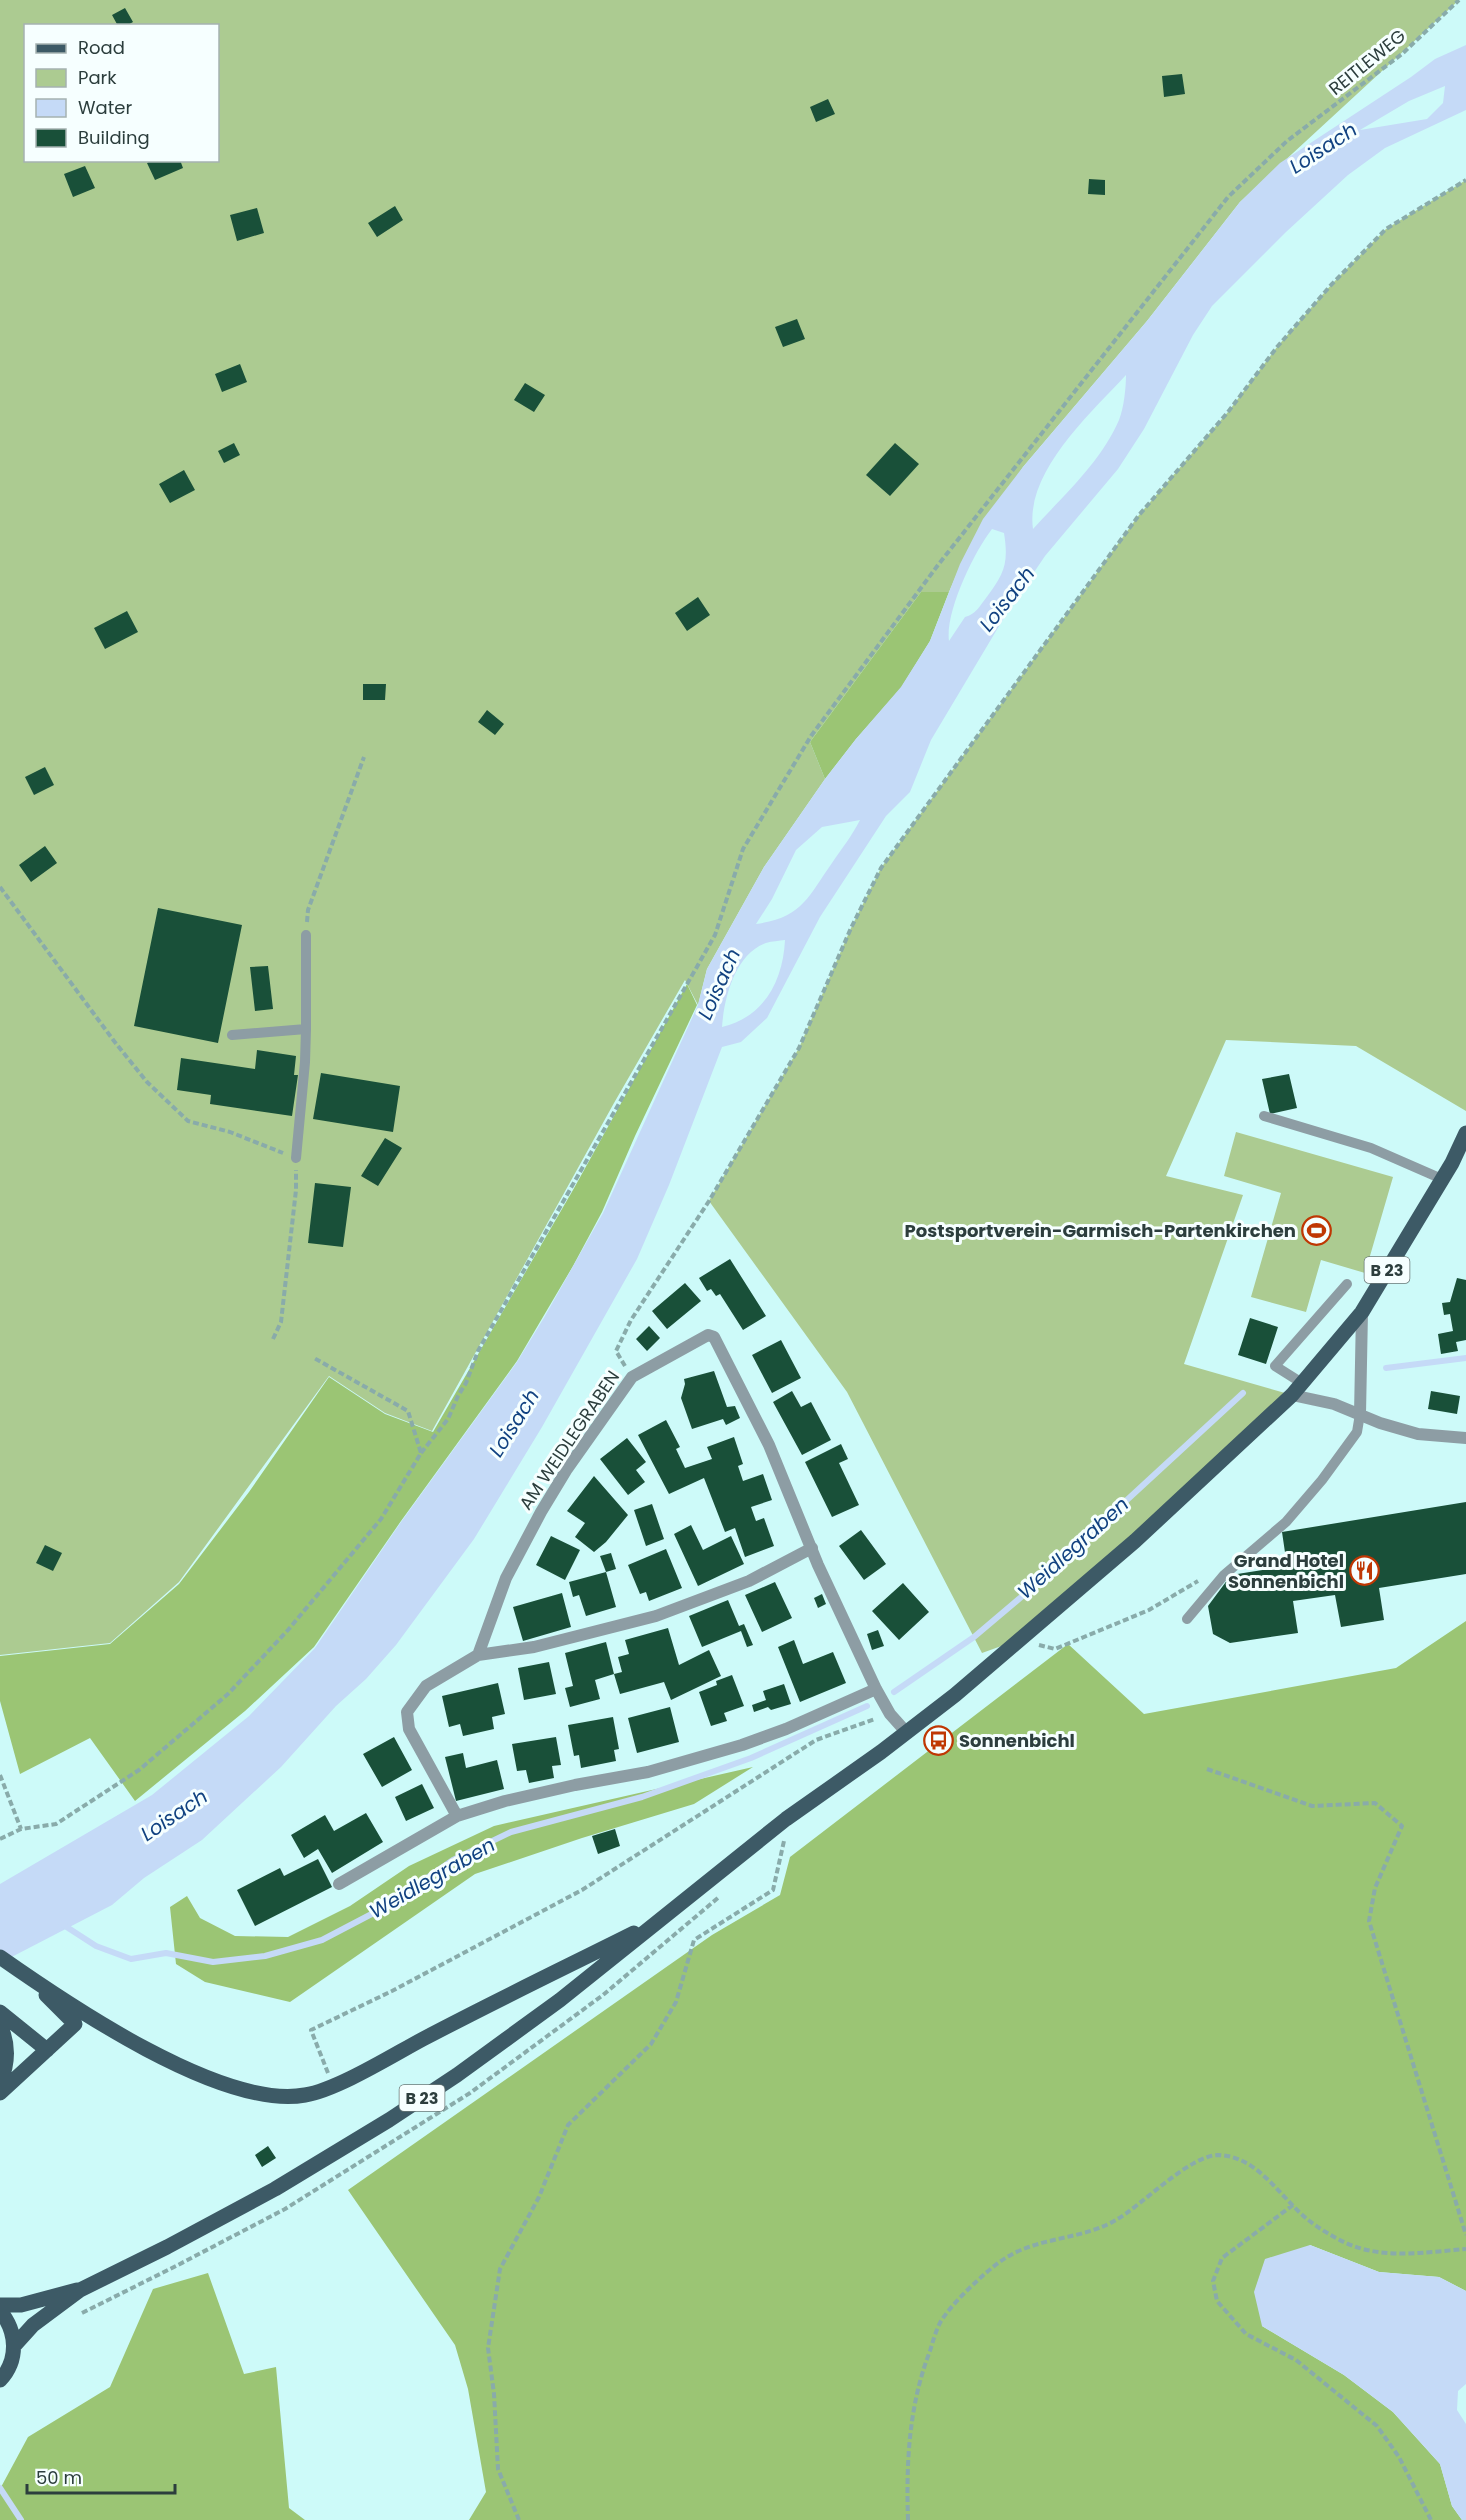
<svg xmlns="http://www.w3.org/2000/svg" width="1466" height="2520" font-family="Poppins,sans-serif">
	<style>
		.green { fill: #accb91; fill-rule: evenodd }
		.forest { fill: #9bc574 }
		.water { fill: #c5daf7; fill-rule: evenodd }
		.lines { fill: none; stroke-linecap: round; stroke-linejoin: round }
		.stream { stroke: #c5daf7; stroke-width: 6 }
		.building { fill: #195039 }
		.path { stroke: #89abaa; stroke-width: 4; stroke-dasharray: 6 3; stroke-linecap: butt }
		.lane { stroke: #8d9da4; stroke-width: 10 }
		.street { stroke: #8d9da4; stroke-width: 12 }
		.primary { stroke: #3d5a66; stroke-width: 15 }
		.labels { text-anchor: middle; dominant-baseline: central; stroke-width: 6; stroke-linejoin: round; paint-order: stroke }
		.shield { fill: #f6ffff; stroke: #697877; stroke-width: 1.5 }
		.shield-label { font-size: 16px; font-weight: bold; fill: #2c3e3d }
		.street-label { font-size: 18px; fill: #2c3e3d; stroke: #f6ffff }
		.poi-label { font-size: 18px; font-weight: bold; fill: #2c3e3d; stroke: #f6ffff; text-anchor: end }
		.water-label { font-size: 20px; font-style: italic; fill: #114281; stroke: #f6ffff }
	</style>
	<rect width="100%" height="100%" fill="#cdfaf9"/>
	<path class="green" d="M0 0H1459L1240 202 1147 321 1023 467 961 564 949 592H921L810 742 825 779 764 867 707 969 698 1005 685 980 614 1103 432 1431 385 1413 329 1376 179 1582 110 1643 0 1655ZM26 26H218V160H26Z
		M1466 180V1111L1356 1046 1226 1040 1166 1176 1243 1195 1184 1364 1292 1395 1021 1639 982 1653 847 1392 709 1201 799 1048 851 928 881 868 1139 515 1228 412 1277 347 1331 285 1386 229Z
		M1236 1132 1393 1177 1365 1273 1321 1260 1306 1312 1251 1297 1281 1193 1224 1176Z"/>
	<path class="forest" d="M921 592H949L930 641 901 688 856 739 825 779 810 742Z
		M687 984 697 1005 635 1136 602 1212 573 1266 517 1361 401 1521 314 1647 245 1711 135 1801 90 1738 20 1774 0 1701V1656L110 1644 179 1584 249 1492 329 1377 385 1414 433 1432 573 1190Z
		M1466 1621V2291L1439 2277 1379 2272 1310 2245 1262 2326 1344 2375 1393 2412 1440 2464 1452 2506 1462 2520H469L486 2492 468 2389 455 2345 348 2190 712 1935 780 1895 790 1857 1068 1644 1144 1714 1396 1668Z
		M753 1767 694 1804 582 1838 475 1874 290 2002 205 1982 176 1964 170 1907 187 1896 200 1918 235 1936 288 1937 350 1906 409 1866 494 1826Z
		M208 2273 244 2374 276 2367 289 2508 305 2520H0V2489L28 2437 110 2387 153 2289Z"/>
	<path class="water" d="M1466 45V110L1385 148 1348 175 1286 232 1212 306 1193 335 1144 429 1118 469 1045 556 1008 611 931 740 910 792 886 816 820 917 767 1018 741 1042 722 1047 669 1185 637 1259 542 1427 474 1539 396 1645 366 1679 336 1706 281 1767 202 1840 144 1878 112 1905 0 1963V1884L152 1795 249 1716 315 1648 401 1522 517 1362 545 1316 603 1213 698 1005 707 969 764 867 825 779 856 739 901 687 930 641 960 564 983 519 1023 467 1147 321 1240 202 1280 163 1411 77 1435 59ZM1445 86 1443 103 1427 119 1360 130 1409 101ZM1126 375C1126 387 1124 408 1119 420 1101 462 1063 496 1033 529 1025 472 1090 414 1126 375ZM992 529 1004 533C1009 564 1004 574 986 598 979 607 976 614 965 617L949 641C945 612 974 552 992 529ZM860 820C852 836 842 848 832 863 808 897 802 918 756 924L772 899 796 850 822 827ZM785 940C783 981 764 1017 722 1027 724 998 735 954 766 943 772 941 779 941 785 940Z
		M1310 2245 1379 2272 1439 2277 1466 2291V2384L1458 2391 1457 2410 1466 2424V2520H1462L1452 2506 1440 2464 1393 2412 1344 2375 1262 2326 1254 2292 1265 2259Z"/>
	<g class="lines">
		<path class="stream" d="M1386 1368 1466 1358
			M894 1692 974 1637 1026 1593 1243 1393
			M62 1924 96 1946 131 1959 166 1953 213 1962 265 1956 322 1940 385 1907 453 1860 511 1832 642 1797 751 1758 867 1706
			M0 2488 21 2520"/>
	</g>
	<path class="building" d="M125 8 133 22 126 26H118L112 15Z
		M1182 74 1185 94 1164 97 1162 76Z
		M828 99 835 114 816 122 810 107Z
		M152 160H180L183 168 155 180 147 163Z
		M85 166 95 188 73 197 64 174Z
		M1089 179 1105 180V195L1088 194Z
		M395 206 403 220 377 237 368 223Z
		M257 208 264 233 237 241 230 215Z
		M797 319 805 339 783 347 775 327Z
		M240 364 247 382 222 392 215 374Z
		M525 383 545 395 534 412 514 400Z
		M234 443 240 455 224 463 218 451Z
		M895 443 919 464 890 496 866 475Z
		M184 470 195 490 170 503 159 484Z
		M698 597 710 615 687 631 675 613Z
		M127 611 138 632 105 649 94 628Z
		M363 684H386L385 700H363Z
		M487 710 504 724 495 735 478 722Z
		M45 767 54 785 34 795 25 777Z
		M45 846 57 863 31 882 19 865Z
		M158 908 242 925 218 1043 134 1026Z
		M268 966 273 1009 255 1011 250 967Z
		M257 1050 296 1056 294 1075H298L292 1116 210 1104 211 1095 177 1090 181 1058 255 1069Z
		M321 1073 400 1086 393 1132 313 1119Z
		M1289 1074 1297 1108 1270 1114 1262 1079Z
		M385 1138 402 1148 378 1186 361 1176Z
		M315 1183 351 1187 343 1247 308 1243Z
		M730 1259 766 1316 743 1330 720 1294 716 1296 711 1289 707 1291 699 1278Z
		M1457 1278 1466 1280V1340L1456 1342 1458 1351 1441 1354 1438 1334 1453 1331 1450 1314 1444 1315 1442 1303 1450 1302Z
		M685 1283 701 1301 667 1329 652 1311Z
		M1250 1318 1278 1327 1266 1364 1238 1355Z
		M649 1326 660 1338 647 1351 636 1339Z
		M781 1340 801 1378 772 1393 752 1355Z
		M714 1371 727 1407 735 1406 740 1418 726 1425 723 1419 692 1429 681 1398 685 1384 684 1379Z
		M792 1391 801 1407 811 1402 831 1440 802 1455 773 1402Z
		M1431 1391 1460 1396 1457 1414 1428 1409Z
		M666 1420 680 1447 676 1449 685 1468 712 1459 707 1447 734 1437 743 1464 738 1466 743 1481 763 1474 772 1500 751 1507 756 1521 764 1518 774 1546 745 1557 735 1528 725 1532 704 1478 669 1494 638 1435Z
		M627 1438 646 1462 636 1470 645 1482 628 1495 600 1459Z
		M841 1444 848 1459 839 1463 859 1505 832 1517 805 1462Z
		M594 1476 628 1515 606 1542 594 1552 575 1537 585 1523 567 1511Z
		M1466 1502V1574L1379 1588 1384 1620 1341 1627 1335 1595 1293 1601 1298 1633 1230 1643 1213 1634 1208 1606 1231 1575 1287 1566 1282 1532Z
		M652 1504 664 1539 646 1546 634 1510Z
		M691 1525 703 1550 731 1536 744 1564 698 1586 674 1534Z
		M861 1530 886 1564 864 1580 839 1546Z
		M551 1536 580 1550 565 1580 536 1565Z
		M45 1545 62 1553 53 1571 36 1563Z
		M666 1549 682 1588 649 1601 646 1592 640 1594 628 1565Z
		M611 1553 616 1569 606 1572 600 1556Z
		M606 1572 616 1607 586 1616 579 1595 573 1597 569 1582Z
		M775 1582 792 1618 762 1632 745 1595Z
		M903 1583 929 1612 899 1640 872 1611Z
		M562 1593 571 1627 523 1641 513 1607Z
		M822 1594 826 1604 818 1608 814 1598Z
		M728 1600 739 1626 744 1624 753 1645 747 1647 741 1631 702 1647 689 1616Z
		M668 1628 679 1665 709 1650 721 1676 671 1700 664 1682 620 1694 614 1674 595 1680 600 1699 570 1707 565 1688 573 1686 565 1653 606 1642 614 1674 622 1672 618 1657 629 1654 625 1640Z
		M878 1630 884 1646 872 1650 867 1634Z
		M794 1640 803 1664 833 1652 846 1683 800 1702 778 1647Z
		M549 1662 556 1694 524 1700 518 1668Z
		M732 1675 744 1706 724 1713 727 1721 711 1726 699 1692 717 1685 716 1681Z
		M498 1683 505 1714 492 1717 494 1729 463 1736 460 1724 449 1727 442 1696Z
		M784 1684 791 1704 771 1710 768 1707 754 1712 752 1705 766 1700 763 1691Z
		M670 1707 679 1742 637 1753 628 1718Z
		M613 1717 619 1749 614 1750 616 1761 581 1768 579 1755 574 1756 568 1725Z
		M394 1737 412 1770 382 1787 363 1754Z
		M556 1737 561 1765 552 1766 554 1778 529 1783 526 1770 517 1771 512 1744Z
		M463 1753 466 1768 497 1760 504 1789 456 1801 445 1757Z
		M422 1784 434 1808 406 1821 395 1797Z
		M366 1813 383 1842 332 1873 318 1849 304 1858 291 1835 325 1815 334 1831Z
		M615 1829 620 1846 598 1854 592 1836Z
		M318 1859 332 1887 255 1926 237 1890 280 1868 284 1876Z
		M268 2146 276 2158 262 2167 255 2155Z"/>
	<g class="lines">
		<path class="path" d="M0 887 114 1041 147 1082 188 1121 230 1132 283 1153
			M307 922 308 910 364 757
			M273 1339 281 1322 296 1190V1170
			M625 1366 616 1351 631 1320 709 1201 799 1048 851 928 881 868 1139 515 1228 412 1277 347 1331 285 1386 229 1466 180
			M421 1453 448 1419 458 1396 466 1383 478 1351 715 935 743 849 811 736 938 565 1228 197 1287 141 1402 54 1459 0
			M1039 1645 1055 1649 1149 1610 1198 1581
			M1207 1769 1312 1806 1375 1803 1402 1826 1375 1888 1369 1921 1466 2235
			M0 1775 21 1829
			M0 1839 21 1829 56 1824 139 1770 228 1694 288 1630 381 1519 421 1453 408 1411 314 1358
			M328 2073 311 2030 392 1991 582 1890 816 1740 875 1719
			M1293 2205 1222 2258 1213 2281 1217 2301 1246 2334 1296 2360 1377 2426 1399 2457 1431 2520
			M82 2313 176 2266 285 2209 470 2093 603 1995 719 1897
			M519 2520 498 2469 494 2394 488 2348 500 2269 539 2197 568 2125 651 2044 676 2002 694 1940 773 1890 784 1841
			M908 2520C906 2462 909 2405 930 2351 933 2341 936 2330 941 2321 951 2306 964 2293 977 2281 991 2268 1004 2257 1021 2250 1052 2237 1087 2237 1116 2220 1141 2206 1190 2155 1218 2155 1258 2156 1279 2196 1307 2219 1318 2228 1333 2237 1346 2243 1383 2260 1427 2252 1466 2249"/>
		<path class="lane" d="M306 935V1029
			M232 1035 306 1029 305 1062 296 1158
			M1264 1116 1371 1148 1442 1179
			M1302 1383 1275 1366 1347 1284
			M1187 1619 1224 1575 1286 1522 1322 1480 1357 1432 1360 1414"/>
		<path class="street" d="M1292 1395 1334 1404 1380 1423 1418 1434 1466 1438
			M1360 1414 1362 1312
			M478 1655 534 1647 656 1616 749 1581 812 1548
			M457 1816 409 1729 407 1712 426 1686 478 1655 506 1578 541 1512 567 1469 632 1377 708 1335 714 1337 769 1445 818 1565 876 1689 890 1714 907 1733
			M339 1884 457 1816 505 1801 575 1785 648 1772 742 1745 786 1729 876 1689"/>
		<path class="primary" d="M0 1957C67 2004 222 2110 305 2095 337 2090 393 2055 423 2039 493 2002 564 1968 634 1933
			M0 2012 47 2050
			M0 2025C9 2044 8 2064 0 2083
			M0 2093 75 2024 46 1995
			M0 2305H21L77 2290
			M0 2311C17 2331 19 2360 0 2380
			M14 2346 33 2325 80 2290 167 2247 275 2189 389 2120 457 2075 560 2000 786 1819 881 1752 955 1695 1135 1541 1292 1395 1362 1312 1452 1163 1466 1133"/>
	</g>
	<defs>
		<symbol id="stadium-ring" viewBox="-11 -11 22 22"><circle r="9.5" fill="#f6ffff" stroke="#bf3703" stroke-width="1.5"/><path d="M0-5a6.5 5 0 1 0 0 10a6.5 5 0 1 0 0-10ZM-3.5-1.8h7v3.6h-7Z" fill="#bf3703"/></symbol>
		<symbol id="restaurant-ring" viewBox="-11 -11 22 22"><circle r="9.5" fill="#f6ffff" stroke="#bf3703" stroke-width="1.5"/><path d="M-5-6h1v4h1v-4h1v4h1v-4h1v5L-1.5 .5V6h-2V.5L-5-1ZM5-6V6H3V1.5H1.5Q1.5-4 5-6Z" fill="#bf3703"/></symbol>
		<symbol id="bus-ring" viewBox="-11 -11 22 22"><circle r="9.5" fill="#f6ffff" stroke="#bf3703" stroke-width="1.5"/><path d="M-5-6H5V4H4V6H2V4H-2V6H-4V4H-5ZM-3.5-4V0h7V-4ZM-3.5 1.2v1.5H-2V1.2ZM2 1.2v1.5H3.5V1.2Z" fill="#bf3703"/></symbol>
	</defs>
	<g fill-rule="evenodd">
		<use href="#stadium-ring" x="1300" y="1214" width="33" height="33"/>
		<use href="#restaurant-ring" x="1348" y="1554" width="33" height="33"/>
		<use href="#bus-ring" x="922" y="1724" width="33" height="33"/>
	</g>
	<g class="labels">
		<g class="shield">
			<rect x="1364.5" y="1257" width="45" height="26" rx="4.5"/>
			<rect x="399.5" y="2085" width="45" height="26" rx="4.5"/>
		</g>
		<g class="shield-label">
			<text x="1387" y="1270">B 23</text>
			<text x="422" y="2098">B 23</text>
		</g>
		<g class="street-label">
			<text transform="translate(1367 62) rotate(-39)">REITLEWEG</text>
			<text transform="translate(569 1440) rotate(-56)">AM WEIDLEGRABEN</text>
		</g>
		<g class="poi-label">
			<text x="1296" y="1230">Postsportverein-Garmisch-Partenkirchen</text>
			<text x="1344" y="1560">Grand Hotel<tspan x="1344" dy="21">Sonnenbichl</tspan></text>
			<text x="959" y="1740" text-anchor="start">Sonnenbichl</text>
		</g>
		<g class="water-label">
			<text transform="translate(1323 148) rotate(-33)">Loisach</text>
			<text transform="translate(1007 599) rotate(-52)">Loisach</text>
			<text transform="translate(719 984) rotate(-66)">Loisach</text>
			<text transform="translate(514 1423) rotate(-58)">Loisach</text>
			<text transform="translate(1073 1548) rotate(-42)">Weidlegraben</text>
			<text transform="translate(174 1815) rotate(-34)">Loisach</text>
			<text transform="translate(432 1878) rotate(-30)">Weidlegraben</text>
		</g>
	</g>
	<rect x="24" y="24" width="195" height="138" fill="#f6ffff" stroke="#a5b2b1" stroke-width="1.5"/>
	<rect x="36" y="44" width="30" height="9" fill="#3d5a66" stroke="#a5b2b1" stroke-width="1.5"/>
	<text x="78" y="54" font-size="18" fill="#2c3e3d">Road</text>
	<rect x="36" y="69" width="30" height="18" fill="#accb91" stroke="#a5b2b1" stroke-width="1.5"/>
	<text x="78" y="84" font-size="18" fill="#2c3e3d">Park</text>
	<rect x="36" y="99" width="30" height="18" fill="#c5daf7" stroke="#a5b2b1" stroke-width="1.5"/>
	<text x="78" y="114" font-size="18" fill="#2c3e3d">Water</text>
	<rect x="36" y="129" width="30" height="18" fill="#195039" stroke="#a5b2b1" stroke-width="1.5"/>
	<text x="78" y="144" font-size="18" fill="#2c3e3d">Building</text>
	<path d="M27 2484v9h148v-9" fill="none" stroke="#2c3e3d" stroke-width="3"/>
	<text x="36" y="2484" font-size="18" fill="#2c3e3d" stroke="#f6ffff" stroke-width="4.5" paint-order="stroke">50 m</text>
</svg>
